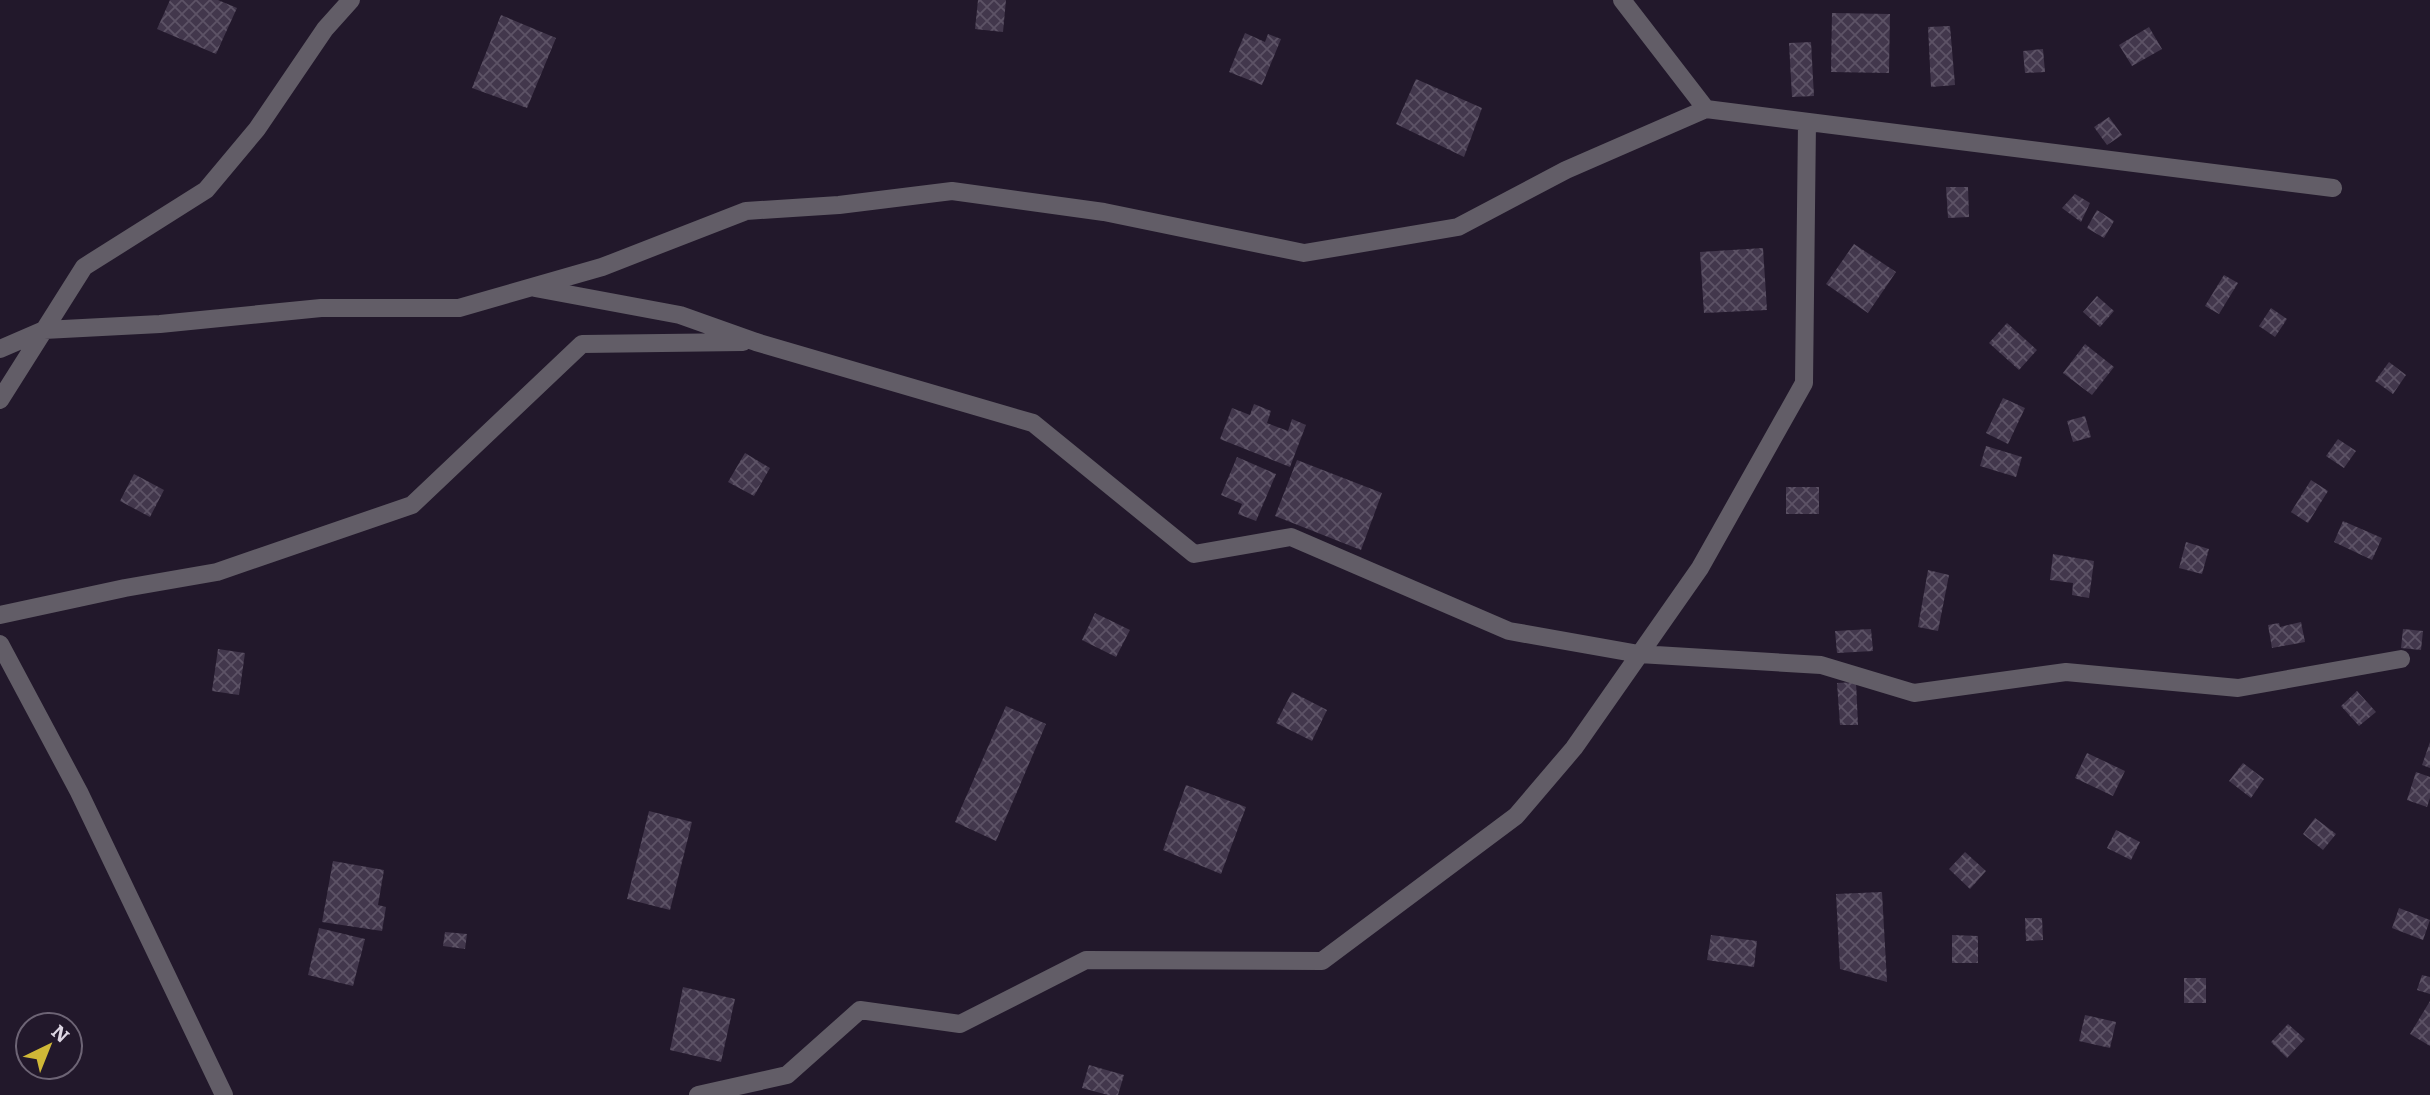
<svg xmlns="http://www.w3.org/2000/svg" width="2430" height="1095" font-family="Literata,serif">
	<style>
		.building { fill: url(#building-cross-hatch) }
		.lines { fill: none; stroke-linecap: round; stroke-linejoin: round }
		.minor { stroke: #625d67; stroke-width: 18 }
	</style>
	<defs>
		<pattern id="building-cross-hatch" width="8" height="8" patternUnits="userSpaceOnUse" patternTransform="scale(1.75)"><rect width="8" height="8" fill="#42374c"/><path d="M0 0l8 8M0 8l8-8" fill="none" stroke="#5d5366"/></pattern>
	</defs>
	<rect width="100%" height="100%" fill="#22182b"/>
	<path class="building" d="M170 0H218L237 8 216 54 157 29Z
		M978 0H1006L1003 32 975 29Z
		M1832 13 1890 14 1889 73 1831 72Z
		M501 15 556 38 527 108 472 88Z
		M1950 26 1955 85 1931 87 1928 27Z
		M2149 27 2162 49 2132 66 2119 45Z
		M1245 33 1265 42 1268 34 1281 39 1262 85 1229 72Z
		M1811 42 1814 96 1792 97 1789 43Z
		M2043 49 2045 72 2025 73 2023 51Z
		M1416 79 1482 108 1464 157 1396 124Z
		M2109 117 2122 135 2107 145 2094 127Z
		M1946 187H1968L1969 217 1948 218Z
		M2075 194 2090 203 2081 222 2062 208Z
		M2097 210 2114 221 2104 238 2087 228Z
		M1854 244 1896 272 1868 313 1826 284Z
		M1763 248 1767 310 1704 313 1700 252Z
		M2224 275 2238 283 2219 314 2205 306Z
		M2097 296 2114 311 2100 327 2083 312Z
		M2271 308 2287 319 2275 337 2259 326Z
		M2007 323 2037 350 2019 370 1989 343Z
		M2085 344 2114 367 2092 395 2063 373Z
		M2389 362 2406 375 2393 394 2375 381Z
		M2003 398 2025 408 2008 444 1986 433Z
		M1254 404 1271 411 1267 423 1288 431 1292 419 1306 425 1290 467 1220 439 1232 408 1250 415Z
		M2085 416 2091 437 2073 442 2067 421Z
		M2338 439 2356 451 2344 468 2326 456Z
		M1986 446 2022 457 2016 477 1980 466Z
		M745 453 770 468 754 496 728 482Z
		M1237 457 1276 474 1256 521 1238 514 1242 504 1221 495Z
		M1297 460 1382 493 1361 550 1275 516Z
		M134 474 164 490 150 517 120 501Z
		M2311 480 2328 491 2308 523 2291 512Z
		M1786 487H1819V514H1786Z
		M2343 521 2382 538 2372 560 2334 542Z
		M2186 542 2209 549 2202 574 2179 568Z
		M2053 554 2094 561 2089 598 2072 595 2073 583 2050 580Z
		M1928 570 1949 575 1938 631 1918 627Z
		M1095 613 1130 630 1116 657 1082 640Z
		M2301 622 2305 642 2272 648 2268 625 2279 623 2280 627Z
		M1871 629 1873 651 1837 653 1835 631Z
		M2403 629 2423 631 2421 650 2401 648Z
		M218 649 245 653 239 695 212 691Z
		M1856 682 1858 725H1840L1837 683Z
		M2357 691 2376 712 2359 726 2341 706Z
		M1292 692 1327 710 1312 741 1276 723Z
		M1006 706 1046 724 996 841 955 822Z
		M2430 742V768L2422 765Z
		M2087 753 2125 771 2113 796 2075 778Z
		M2243 763 2264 779 2251 798 2229 781Z
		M2416 772 2430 777V798L2427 807 2407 800Z
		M1186 785 1246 807 1221 874 1163 850Z
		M649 811 692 822 670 910 627 899Z
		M2315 818 2336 834 2323 850 2303 834Z
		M2116 830 2140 842 2131 860 2107 848Z
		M1965 852 1986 871 1970 889 1949 869Z
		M333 861 384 870 378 905 386 907 382 931 322 922Z
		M1882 892 1887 982 1840 969 1836 894Z
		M2399 908 2430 920 2423 940 2392 928Z
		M2025 918H2042L2043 940 2026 941Z
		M319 928 365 939 353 986 308 975Z
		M445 932 467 934 465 949 443 946Z
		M1711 935 1757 941 1754 967 1707 960Z
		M1952 935 1978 936V963H1952Z
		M2422 975 2430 977V994L2417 990Z
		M2184 978H2206V1003H2184Z
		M683 987 735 999 721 1062 670 1050Z
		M2430 1001V1046L2410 1034Z
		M2085 1015 2116 1022 2110 1048 2079 1041Z
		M2288 1024 2305 1039 2287 1058 2271 1042Z
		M1089 1065 1124 1075 1118 1095H1108L1082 1088Z"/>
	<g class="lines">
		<path class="minor" d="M1622 0 1706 109
			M535 288 680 315 756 342 1033 423 1194 554 1291 537 1509 631 1639 654 1821 665 1914 693 2066 672 2238 688 2401 659
			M0 349 44 330 160 324 321 308H459L602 267 746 211 839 205 952 191 1104 212 1304 253 1458 227 1566 170 1706 109 2333 188
			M0 400 84 267 206 190 257 129 325 29 351 0
			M0 615 125 588 217 572 412 505 582 344 743 342
			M0 644 79 792 224 1095
			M698 1095 787 1075 860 1010 960 1024 1086 960 1322 961 1516 816 1574 748 1700 568 1804 383 1807 122"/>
	</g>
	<g transform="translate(49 1046) rotate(43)"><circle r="33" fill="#22182b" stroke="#6d6475" stroke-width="2"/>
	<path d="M0-5L12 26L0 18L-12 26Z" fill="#d0b837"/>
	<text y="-10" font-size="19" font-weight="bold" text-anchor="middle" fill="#ddd6e3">N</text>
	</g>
</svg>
